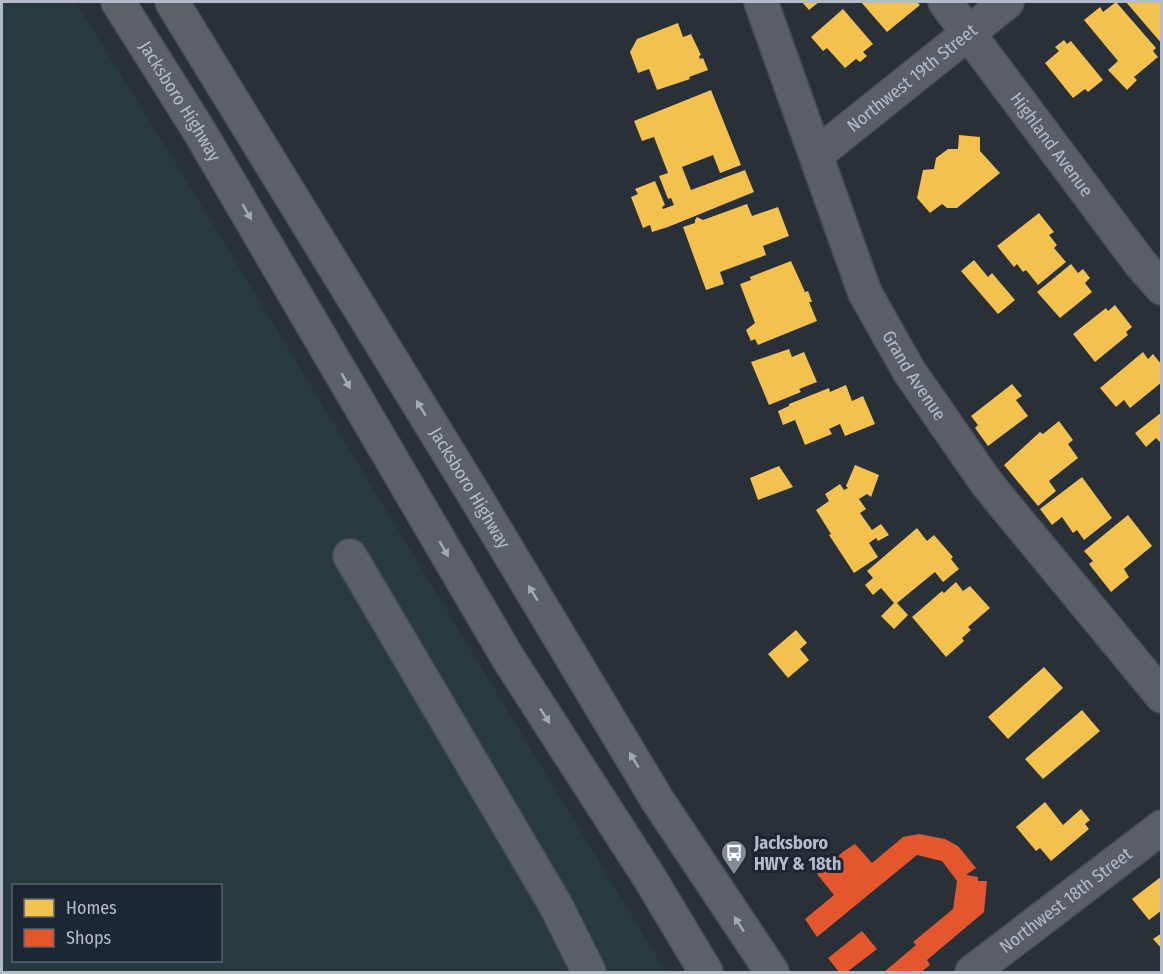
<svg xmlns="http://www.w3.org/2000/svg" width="1163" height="974" font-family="'Fira Sans Condensed',sans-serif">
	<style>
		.green { fill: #273a3e; fill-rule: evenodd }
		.homes { fill: #f2c14e }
		.shops { fill: #e4572e }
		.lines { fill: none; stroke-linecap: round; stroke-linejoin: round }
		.minor-casing { stroke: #484c53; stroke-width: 36 }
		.major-casing { stroke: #484c55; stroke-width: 36 }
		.minor { stroke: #5a5e66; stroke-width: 33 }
		.major { stroke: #5c6168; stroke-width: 33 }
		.oneway { fill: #a2aab6 }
		.labels { text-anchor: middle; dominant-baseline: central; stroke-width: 6; stroke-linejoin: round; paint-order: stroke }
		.street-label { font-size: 18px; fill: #b4bcc9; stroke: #1d2633 }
		.poi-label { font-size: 18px; font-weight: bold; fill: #b4bcc9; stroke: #1d2633; text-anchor: start }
	</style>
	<rect width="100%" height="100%" fill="#2a3038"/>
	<path class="green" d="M2 2H76L196 196 666 972H2ZM14 886H220V960H14Z"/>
	<path class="homes" d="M802 2H819L809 10Z
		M861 2H917L920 5 887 32Z
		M1116 2 1156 48 1153 51 1158 57 1134 77 1137 80 1127 90 1108 70 1118 61 1084 20 1100 7 1103 12Z
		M1126 2H1162V44Z
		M843 9 873 44 863 52 867 56 860 62 856 59 845 68 827 48 823 51 811 37Z
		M678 23 683 37 691 34 701 55 699 56 700 59 703 58 708 70 689 77 690 79 657 90 649 69 638 73 630 52 637 39Z
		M1064 40 1067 44 1071 41 1103 80 1088 92 1085 89 1073 98 1045 63 1059 51 1055 47Z
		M711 90 741 165 720 173 713 155 682 167 691 190 745 170 754 192 668 227 652 232 650 225 643 228 631 197 638 194 635 189 655 181 665 205 662 207 663 209 674 205 671 198 668 199 659 176 668 173 654 137 642 141 634 121Z
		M959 135 980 137V151L1000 173 957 208H947L942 204 930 213 917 198 923 170 934 169 936 158 948 149H958Z
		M747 204 752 216 778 207 789 236 763 246 766 255 720 272 724 284 706 290 683 227 695 223V220L697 217 703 220Z
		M1039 213 1054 232 1049 235 1057 245 1054 248 1066 262 1038 285 1026 270 1023 272 1017 264 1014 267 997 246Z
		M974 260 988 277 992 273 1015 300 998 314 961 271Z
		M791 261 805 292 808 291 812 302H809L817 321 758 345 755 339 751 341 746 330 755 323 740 284 751 280 750 277Z
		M1071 264 1078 273 1083 269 1090 278 1085 283 1092 292 1060 318 1037 292Z
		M1115 305 1132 327 1126 332 1128 335 1095 362 1073 334 1106 308 1108 311Z
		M789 349 792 357 804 352 817 382 799 389 801 392 769 405 751 362Z
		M1143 352 1148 359 1153 354 1162 365V382L1130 408 1124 400 1116 407 1100 388Z
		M1012 384 1022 396 1016 400 1028 416 988 446 975 428 978 425 971 416Z
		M846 385 852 401 863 396 875 424 845 436 840 424 829 429 832 434 805 445 795 420 783 425 778 411 789 406V404L829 388 830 392Z
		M1162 412V444L1156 438 1146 447 1135 433Z
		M1059 421 1073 440 1068 444 1078 458 1049 481 1056 491 1038 506 1004 465 1040 432 1043 434Z
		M855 465 879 475 871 497 867 494 859 499 866 509 860 513 872 530 881 524 889 535 878 541 876 538 869 543 878 557 854 573 829 535 831 534 816 510 829 501 825 494 840 484 844 490 848 488 846 486Z
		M779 466 793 487 758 500 750 478Z
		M1082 477 1112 518 1084 540 1077 530 1073 533 1062 517 1052 525 1040 509Z
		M1128 515 1152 546 1124 569 1129 577 1111 592 1089 564 1093 561 1084 551Z
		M917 528 927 541 934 535 953 557 951 559 959 569 943 582 935 572 897 603 908 615 894 629 881 616 894 603 881 588 873 595 865 585 873 578 867 571Z
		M956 582 963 591 970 586 990 608 968 627 971 630 962 638 964 641 946 657 912 617 942 591 944 593Z
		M796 630 807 643 800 649 809 660 788 678 768 654Z
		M1044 667 1063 688 1008 739 988 717Z
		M1082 710 1100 731 1043 779 1025 759Z
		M1045 802 1063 825 1081 809 1090 820 1085 824 1089 829 1051 861 1040 848 1036 851 1016 827Z
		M1162 876V910L1149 920 1132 899Z
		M1162 933V949L1153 939Z"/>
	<path class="shops" d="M919 834 945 839 958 846 976 868 966 875 978 877V881H987L984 912 927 960 930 965 921 972H884L916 945 913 942 953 909 957 881 942 861 917 855 817 937 805 919 834 895 817 874 844 851 855 844 872 863 903 837Z
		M862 931 877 949 847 972H839L828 958Z"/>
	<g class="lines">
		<defs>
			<g id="minor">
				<path id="s1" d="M761 2 865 293 909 371 988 485 1162 696"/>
				<path id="s2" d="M945 2 1140 263 1162 288"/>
				<path id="s3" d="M816 155 1007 2"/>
				<path d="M350 556 555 904 589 972"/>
				<path id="s4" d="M972 972 1162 827"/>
			</g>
			<g id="major">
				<path id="s5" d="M118 2 198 129 508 658 649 877 706 972"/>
				<path id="s6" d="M172 2 472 491 658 801 772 972"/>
			</g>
		</defs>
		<use href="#minor" class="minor-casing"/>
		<use href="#major" class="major-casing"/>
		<use href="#minor" class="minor"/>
		<use href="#major" class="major"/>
	</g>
	<defs><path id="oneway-solid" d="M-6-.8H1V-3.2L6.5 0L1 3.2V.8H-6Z" transform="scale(1.5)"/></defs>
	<g class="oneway">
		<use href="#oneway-solid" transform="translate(247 212) rotate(60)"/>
		<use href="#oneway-solid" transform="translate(346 381) rotate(60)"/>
		<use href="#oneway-solid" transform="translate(421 408) rotate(-121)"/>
		<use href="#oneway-solid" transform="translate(444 549) rotate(60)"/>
		<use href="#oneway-solid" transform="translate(533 593) rotate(-121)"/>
		<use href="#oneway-solid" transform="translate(545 716) rotate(57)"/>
		<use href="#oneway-solid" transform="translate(634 760) rotate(-121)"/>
		<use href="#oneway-solid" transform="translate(739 924) rotate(-123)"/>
	</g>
	<defs>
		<symbol id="bus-pin" viewBox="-11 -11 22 30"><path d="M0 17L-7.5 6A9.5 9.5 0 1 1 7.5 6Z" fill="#848b96" stroke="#1d2633"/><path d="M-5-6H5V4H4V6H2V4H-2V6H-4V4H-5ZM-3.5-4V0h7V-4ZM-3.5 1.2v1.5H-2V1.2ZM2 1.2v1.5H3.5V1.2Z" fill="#fff"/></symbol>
	</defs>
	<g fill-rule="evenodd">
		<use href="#bus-pin" x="719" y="838" width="30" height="40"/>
	</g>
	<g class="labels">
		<g class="street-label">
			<text stroke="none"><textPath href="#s3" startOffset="123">Northwest 19th Street</textPath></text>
			<text stroke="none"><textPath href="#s5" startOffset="117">Jacksboro Highway</textPath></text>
			<text stroke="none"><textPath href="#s2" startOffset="178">Highland Avenue</textPath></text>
			<text stroke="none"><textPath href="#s1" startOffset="405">Grand Avenue</textPath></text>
			<text stroke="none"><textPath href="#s6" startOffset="570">Jacksboro Highway</textPath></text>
			<text stroke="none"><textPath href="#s4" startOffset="118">Northwest 18th Street</textPath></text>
		</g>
		<g class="poi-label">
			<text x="754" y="843">Jacksboro<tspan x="754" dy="21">HWY &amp; 18th</tspan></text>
		</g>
	</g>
	<rect width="1163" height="974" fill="none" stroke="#b4bcc9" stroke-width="6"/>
	<rect x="12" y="884" width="210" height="78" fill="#1d2633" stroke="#59626f" stroke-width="1.5"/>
	<rect x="24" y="899" width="30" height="18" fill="#f2c14e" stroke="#59626f" stroke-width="1.5"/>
	<text x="66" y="914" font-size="18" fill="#b4bcc9">Homes</text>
	<rect x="24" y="929" width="30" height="18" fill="#e4572e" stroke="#59626f" stroke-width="1.5"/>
	<text x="66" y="944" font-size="18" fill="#b4bcc9">Shops</text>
</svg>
